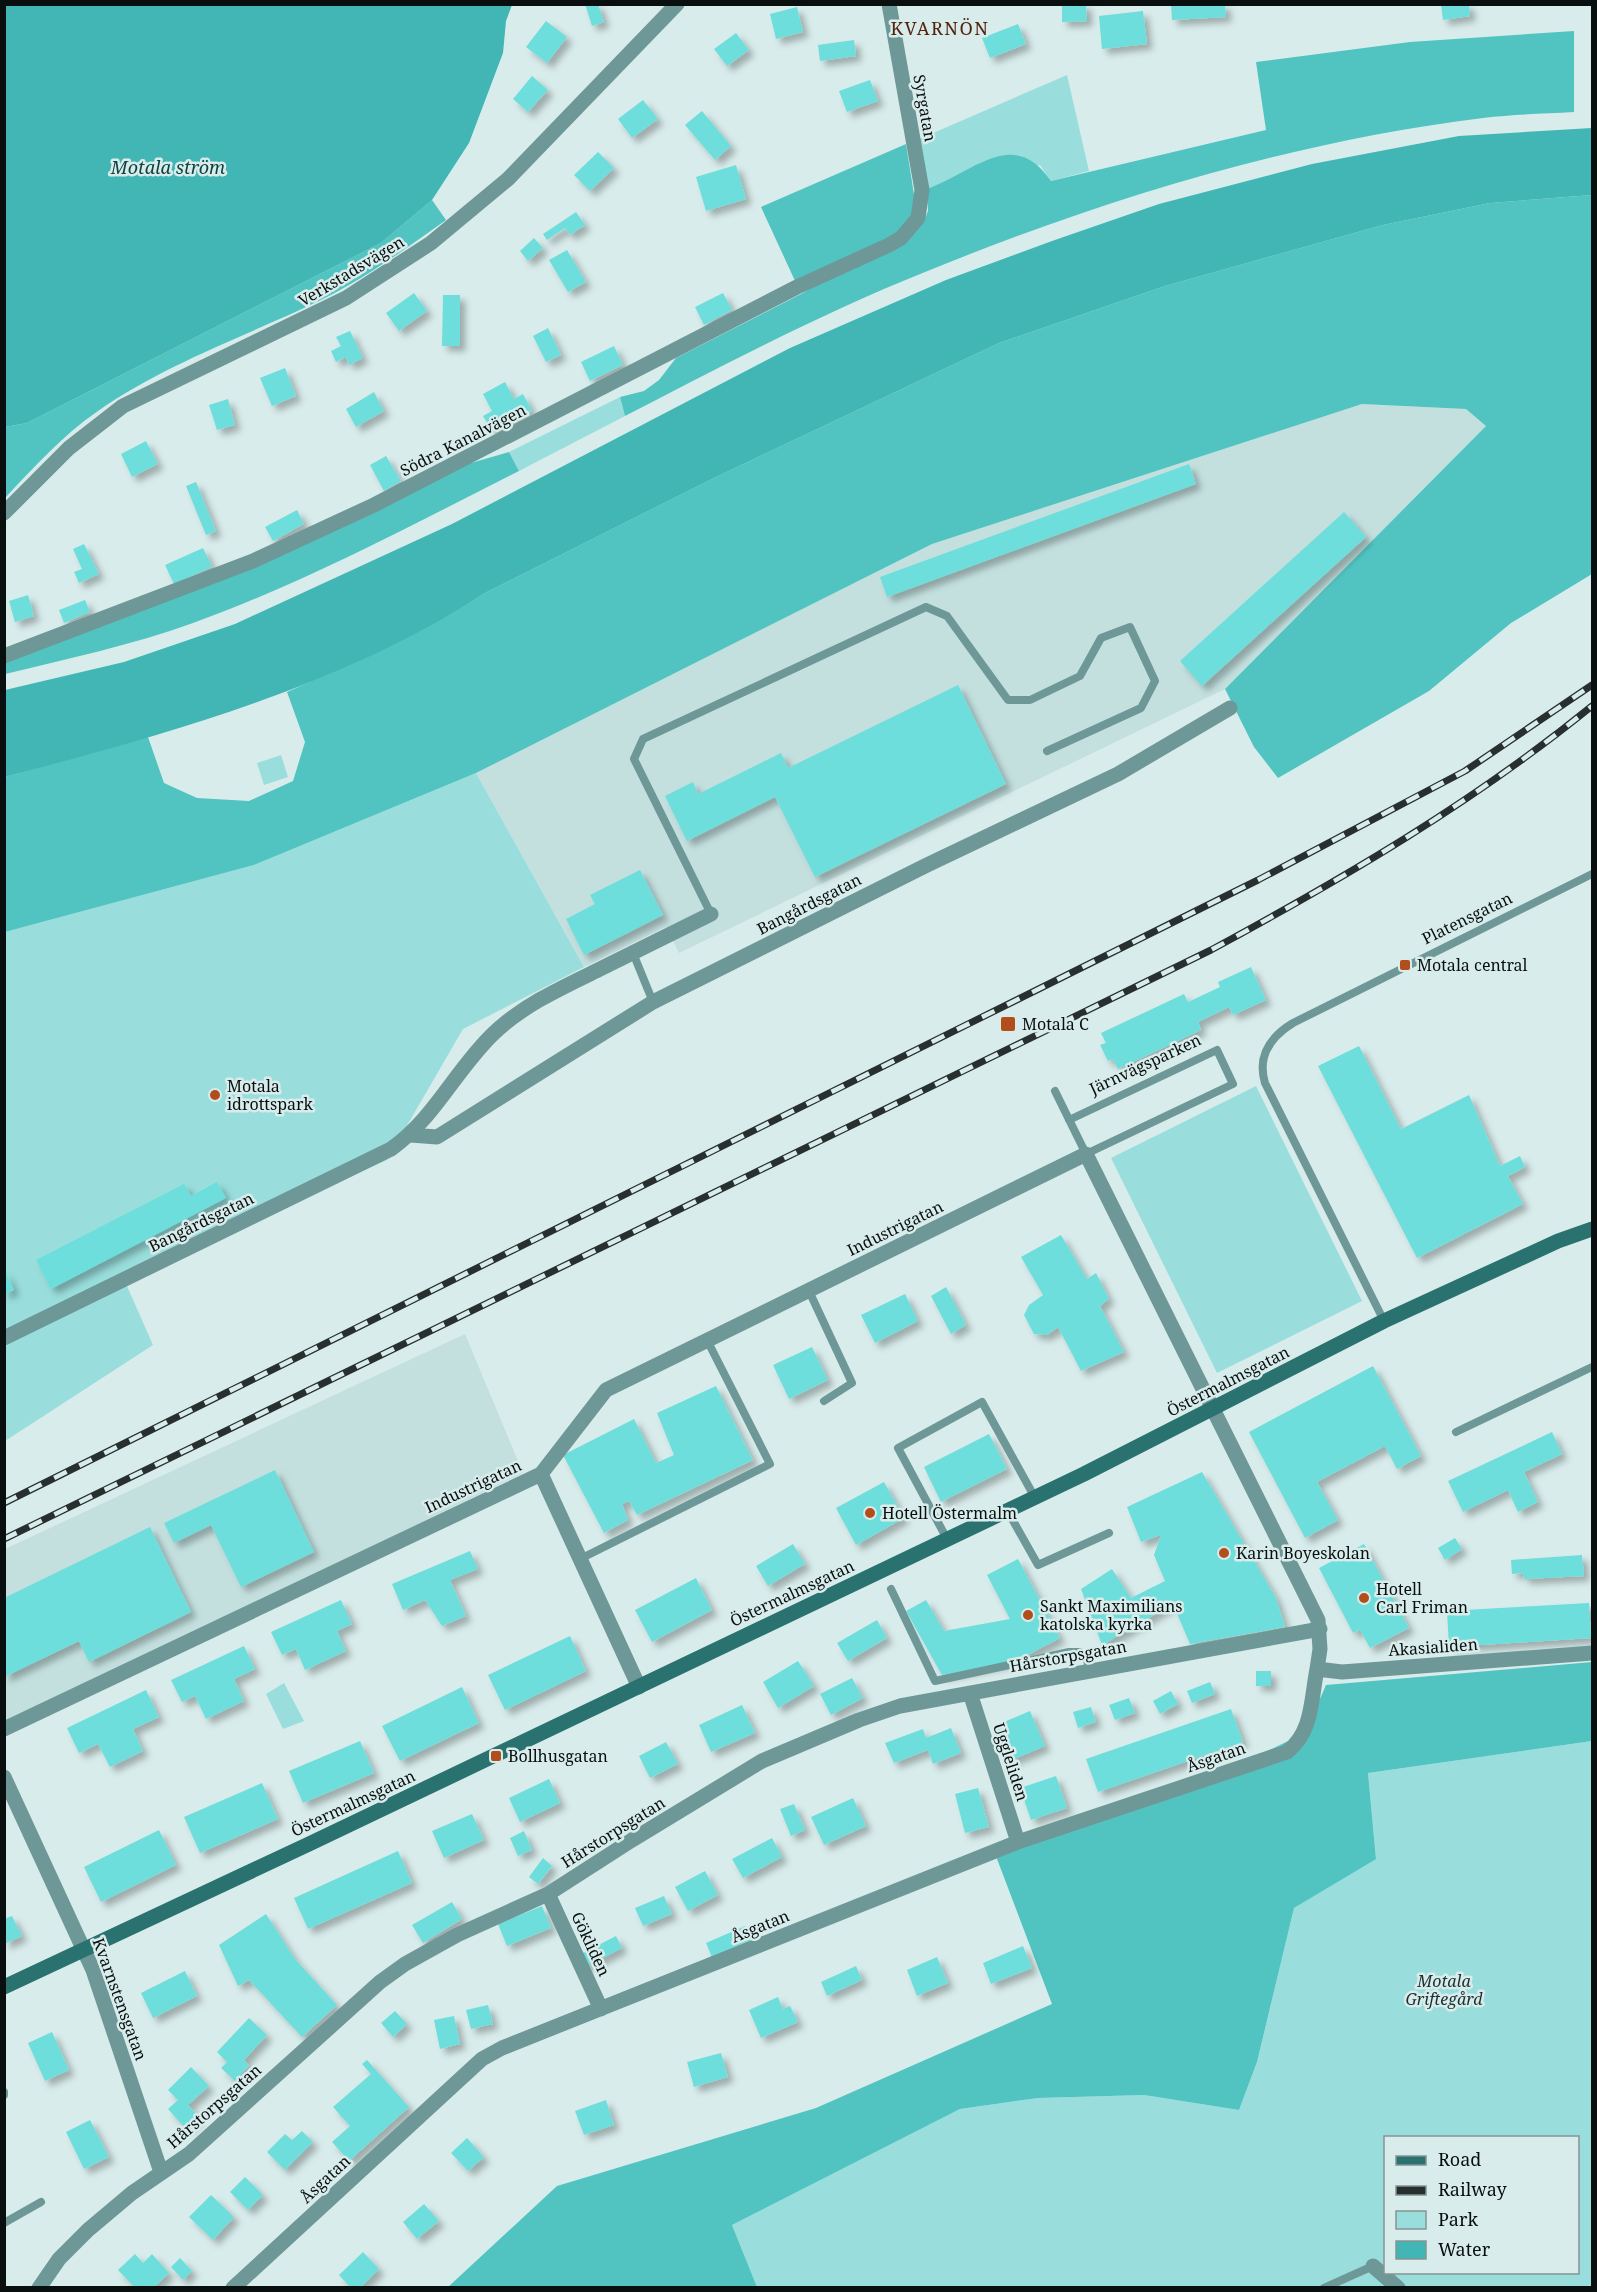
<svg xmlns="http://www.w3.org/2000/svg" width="1597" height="2292" font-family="'Noto Serif',serif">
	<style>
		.built { fill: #c3e0df }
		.green { fill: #99dedc; fill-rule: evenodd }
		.forest { fill: #51c4c1 }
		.water { fill: #41b6b4 }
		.building { fill: #6ddedb; filter: url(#shadow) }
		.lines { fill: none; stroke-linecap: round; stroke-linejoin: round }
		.lane { stroke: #6e9897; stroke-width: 8 }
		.street { stroke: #6e9897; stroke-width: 15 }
		.secondary { stroke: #2a7270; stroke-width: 15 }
		.rail-casing { stroke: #272f2f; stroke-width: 7 }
		.rail { stroke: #d8eceb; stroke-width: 4.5; stroke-dasharray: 14; stroke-linecap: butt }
		.poi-dot { fill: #b24d1c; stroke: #d8eceb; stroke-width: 2 }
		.labels { text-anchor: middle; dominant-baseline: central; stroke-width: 5; stroke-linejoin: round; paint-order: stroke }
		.street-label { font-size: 16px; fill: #090f0f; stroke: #d8eceb }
		.poi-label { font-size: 16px; fill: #090f0f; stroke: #d8eceb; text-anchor: start }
		.park-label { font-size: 16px; font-style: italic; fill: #1b2f2f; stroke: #d8eceb }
		.neighbourhood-label { font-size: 18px; letter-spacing: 1.5px; fill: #54230d; stroke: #d8eceb }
		.water-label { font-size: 18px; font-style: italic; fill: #0d4241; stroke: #d8eceb }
	</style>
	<defs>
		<filter id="shadow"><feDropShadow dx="5.5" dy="5.5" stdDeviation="3" flood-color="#0004"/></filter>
	</defs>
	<rect width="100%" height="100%" fill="#d8eceb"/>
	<path class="built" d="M1362 404 1466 409 1486 426 1225 689 679 953 666 927 584 967 476 773 932 544Z
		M465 1334 523 1473 5 1725V1549Z"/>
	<path class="green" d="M1067 75 1089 171 1051 181 1040 165 943 183 927 189 917 140Z
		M620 397 625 416 519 471 509 452Z
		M281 755 288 777 264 785 257 763Z
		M476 773 584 967 463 1029 387 1160 123 1277 153 1345 5 1441V932L254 865Z
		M1256 1086 1362 1301 1217 1373 1111 1158Z
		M284 1683 304 1721 283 1729 266 1694Z
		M1592 1741V2287H757L732 2225 960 2109 1038 2098 1144 2095 1239 2110 1257 2062 1294 1908 1376 1858 1368 1773ZM1386 2138H1578V2272H1386Z"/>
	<path class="forest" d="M1574 31V112C1544 114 1513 114 1483 118 1294 141 1101 200 925 272 823 313 723 365 625 416L620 397 644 391 659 380 676 358 801 294 924 221 928 211 927 189C974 172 1014 126 1051 181L1266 130 1256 62 1410 42Z
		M906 144 916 207 902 231 796 283 761 207Z
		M1592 195V574L1511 623 1429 691 1278 778 1254 747 1225 689 1486 426 1466 409 1362 404 932 544 476 773 254 865 5 932V777L148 737 164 783 197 798 249 801 293 781 305 742 287 692C355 662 423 632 485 593L712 479 999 343 1165 286 1383 225 1490 203Z
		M432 200 446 220C407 248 367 277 323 299 249 335 166 363 98 411 63 435 34 467 5 498V427L27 423 381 243Z
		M509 452 519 471C412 525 306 582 193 623 132 645 67 659 5 674V661L464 465Z
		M1592 1662V1741L1368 1773 1376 1859 1294 1908 1257 2062 1239 2110 1144 2095 1038 2098 960 2109 732 2225 757 2287 447 2288 557 2186 816 2108 1052 2004 994 1851 1194 1786 1305 1733 1326 1685Z"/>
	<path class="water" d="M5 4H512V5L506 21 503 53 469 143 432 200 381 243 27 423 5 427Z
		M1592 128V195L1490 203 1383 225 1165 286 999 343 712 479 485 593C339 687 171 733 5 777V690L124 662 235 624 452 524 790 348 946 280 1052 241 1159 204 1312 164 1459 136Z"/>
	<path class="building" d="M585 4H598L604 22 592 26Z
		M1062 4H1086L1087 21 1062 22Z
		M1171 4H1225L1226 17 1172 20Z
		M1441 4H1469L1470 16 1443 20Z
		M797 7 803 32 776 39 770 14Z
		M1143 11 1147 44 1102 49 1099 16Z
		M546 21 567 37 547 63 526 47Z
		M1018 24 1026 44 990 58 982 38Z
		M736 33 749 50 727 66 714 49Z
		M854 40 856 56 820 61 818 45Z
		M532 76 548 90 528 112 513 99Z
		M870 80 878 101 847 112 839 91Z
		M643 100 658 119 632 138 618 119Z
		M702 111 731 146 715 160 685 125Z
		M598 152 614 168 590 191 574 175Z
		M736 165 746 199 706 211 696 177Z
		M576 212 585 225 570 235 565 228 547 240 543 234Z
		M534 238 543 248 528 261 520 251Z
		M567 250 586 282 568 292 549 260Z
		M414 293 427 311 399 331 386 313Z
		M723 293 732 310 704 325 695 307Z
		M443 295H460V346H442Z
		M548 328 561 355 546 362 533 336Z
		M350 331 363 358 349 365 346 357 336 362 331 351 341 346 336 337Z
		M614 346 623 365 590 381 581 362Z
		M285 368 296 396 272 406 260 378Z
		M505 382 514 399 523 394 532 411 493 433 483 416 492 411 483 394Z
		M374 392 384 411 356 427 346 409Z
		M228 399 235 425 217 430 209 405Z
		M146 441 158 464 132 477 121 454Z
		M386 456 401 481 384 491 370 465Z
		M1189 464 1196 484 887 597 880 577Z
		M196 482 216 531 206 535 186 486Z
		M297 510 304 524 273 541 265 527Z
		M1344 512 1366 537 1202 686 1180 661Z
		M84 544 99 574 79 583 74 572 82 569 73 549Z
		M203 548 212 567 174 584 165 565Z
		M28 595 34 616 15 622 9 601Z
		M85 600 90 612 64 623 59 610Z
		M958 685 1006 784 815 877 775 797 687 841 665 796 693 782 698 794 781 753 788 768Z
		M640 870 663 915 584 955 566 919 595 904 590 895Z
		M1251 967 1266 1000 1233 1015 1229 1007 1198 1022 1201 1030 1118 1069 1113 1059 1108 1061 1100 1045 1106 1043 1101 1033 1184 994 1188 1002 1220 987 1218 982Z
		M1359 1046 1401 1129 1469 1095 1500 1166 1520 1156 1525 1167 1508 1176 1523 1204 1417 1258 1318 1066Z
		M217 1182 226 1198 51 1289 36 1260 184 1184 191 1196Z
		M1061 1235 1087 1279 1096 1273 1109 1299 1100 1306 1124 1352 1081 1371 1058 1327 1047 1335 1034 1334 1024 1315 1029 1305 1043 1295 1021 1257Z
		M4 1269 14 1290 4 1294Z
		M946 1287 966 1325 951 1334 931 1296Z
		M905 1294 918 1321 875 1343 861 1315Z
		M812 1347 828 1380 789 1399 773 1365Z
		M1373 1366 1421 1456 1397 1469 1385 1446 1317 1482 1338 1520 1305 1538 1249 1432Z
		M716 1386 753 1460 637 1515 629 1501 622 1504 628 1520 604 1533 563 1455 634 1419 656 1463 674 1455 657 1413Z
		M1552 1432 1562 1454 1524 1472 1538 1502 1518 1512 1508 1490 1463 1512 1448 1481Z
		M989 1434 1007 1469 941 1502 924 1467Z
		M275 1470 314 1552 241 1587 211 1525 174 1543 164 1523Z
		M1202 1472 1276 1598 1285 1627 1190 1644 1173 1604 1102 1645 1081 1589 1112 1569 1131 1598 1165 1581 1154 1555 1161 1535 1141 1542 1127 1507Z
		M884 1482 904 1518 856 1545 836 1508Z
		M150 1527 191 1612 89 1662 79 1641 4 1677V1598Z
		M1455 1538 1462 1549 1445 1560 1438 1548Z
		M793 1544 805 1564 768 1586 756 1566Z
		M1364 1544 1409 1628 1370 1648 1360 1630 1353 1633 1319 1568Z
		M470 1551 478 1569 450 1580 466 1616 442 1626 425 1600 403 1610 392 1584Z
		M1582 1555 1584 1576 1524 1579 1523 1573 1512 1574 1511 1560Z
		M1018 1559 1060 1638 1018 1660 942 1675 906 1611 926 1600 944 1631 1010 1619 987 1575Z
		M696 1578 712 1610 652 1642 635 1610Z
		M341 1600 352 1624 337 1631 346 1651 305 1670 296 1649 282 1655 271 1632Z
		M1589 1603 1591 1638 1449 1647 1447 1611Z
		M877 1620 887 1638 848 1661 837 1643Z
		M570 1636 586 1671 505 1710 488 1675Z
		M244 1646 255 1669 234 1679 244 1701 206 1719 195 1696 182 1702 171 1680Z
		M798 1661 814 1686 778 1708 763 1682Z
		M1256 1671H1271V1686H1256Z
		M852 1678 863 1698 831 1715 820 1694Z
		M1210 1682 1215 1694 1192 1703 1187 1691Z
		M462 1687 479 1723 400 1761 382 1726Z
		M146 1690 159 1717 133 1729 143 1751 110 1767 98 1744 79 1753 67 1728Z
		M1171 1691 1178 1704 1160 1714 1153 1701Z
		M1129 1698 1135 1713 1115 1720 1109 1705Z
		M742 1705 755 1733 711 1752 699 1725Z
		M1091 1707 1096 1722 1078 1728 1073 1712Z
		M1231 1709 1243 1742 1098 1792 1086 1759Z
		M1030 1711 1045 1746 1007 1762 992 1727Z
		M951 1728 961 1753 933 1764 928 1750 894 1763 885 1743 923 1729 926 1738Z
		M360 1741 374 1773 303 1803 289 1771Z
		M666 1742 678 1764 650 1778 639 1756Z
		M1056 1776 1067 1808 1031 1820 1020 1788Z
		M549 1779 560 1803 520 1822 509 1798Z
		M262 1783 278 1819 200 1853 184 1817Z
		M978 1788 989 1827 965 1833 955 1794Z
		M853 1798 866 1826 824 1845 811 1817Z
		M794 1804 805 1830 791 1836 780 1809Z
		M472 1814 484 1840 444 1858 432 1831Z
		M159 1830 176 1865 101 1902 84 1867Z
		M524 1831 532 1850 518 1856 510 1838Z
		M772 1838 782 1857 743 1878 732 1859Z
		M398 1851 412 1883 308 1929 294 1898Z
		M543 1858 552 1866 538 1884 529 1877Z
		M705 1871 718 1895 688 1911 675 1887Z
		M664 1896 672 1914 643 1926 635 1908Z
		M452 1902 462 1919 423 1943 412 1925Z
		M542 1906 551 1928 507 1946 498 1924Z
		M266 1914 295 1959 337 2005 302 2037 249 1980 238 1986 219 1945Z
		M12 1916 22 1936 4 1944V1919Z
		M745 1926 751 1940 712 1957 706 1943Z
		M616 1936 622 1948 585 1967 579 1955Z
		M1023 1946 1032 1968 991 1984 983 1963Z
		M937 1957 948 1983 917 1996 907 1970Z
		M856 1966 862 1980 827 1996 821 1982Z
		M185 1971 197 1996 153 2018 141 1993Z
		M778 1997 783 2009 790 2006 798 2022 761 2038 749 2010Z
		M488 2005 493 2024 471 2029 466 2010Z
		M395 2011 407 2024 393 2037 381 2023Z
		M454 2016 460 2044 440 2049 434 2020Z
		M249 2018 267 2035 244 2060 249 2065 235 2081 221 2068 227 2062 217 2052Z
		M52 2032 69 2070 45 2081 28 2043Z
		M721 2053 728 2077 694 2087 687 2062Z
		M367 2060 409 2107 349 2161 332 2142 350 2126 333 2107 371 2074 362 2064Z
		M191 2067 209 2086 188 2105 199 2117 186 2129 168 2109 178 2100 168 2090Z
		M606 2100 614 2125 584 2135 575 2111Z
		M90 2120 109 2157 84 2169 66 2132Z
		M302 2131 313 2142 285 2170 267 2152 285 2134 292 2140Z
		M467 2138 484 2157 468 2171 451 2153Z
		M245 2177 263 2195 248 2210 230 2192Z
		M211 2195 234 2217 213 2240 189 2217Z
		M424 2204 439 2221 417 2239 403 2222Z
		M363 2252 379 2269 360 2288H351L339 2275Z
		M135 2254 143 2263 152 2254 169 2273 153 2288H135L118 2270Z
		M180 2258 192 2271 183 2280 171 2267Z"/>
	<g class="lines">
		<path class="lane" d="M711 914 634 759 643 739 926 607 947 616 1008 700H1030L1080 676 1101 638 1130 627 1155 681 1141 708 1047 751
			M633 953 653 1002
			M1055 1091 1086 1154 1233 1084 1217 1050 1069 1120
			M809 1291 852 1383 824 1401
			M1384 1321 1265 1083C1257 1056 1270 1037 1293 1023L1592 874
			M1456 1432 1592 1367
			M1007 1510 1038 1565 1109 1533
			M947 1539 898 1448 982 1402 1034 1496
			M580 1559 770 1464 707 1340
			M891 1589 935 1681 1069 1652H1080L1086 1657 1090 1671
			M4 2092V2095
			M4 2223 41 2202
			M1324 2288 1373 2266"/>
		<path class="street" d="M4 513 69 448 123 406 346 298 431 243 508 179 677 4
			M4 656 253 561 374 505 797 287 889 245 901 238 918 218 922 190 889 4
			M411 1135 437 1137 653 1002 927 865 1118 774 1230 708
			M4 1338 391 1149C435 1118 456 1069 494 1033 522 1006 561 988 596 971 634 952 673 933 711 914
			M541 1474 639 1687
			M970 1693 1018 1842
			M4 1729 541 1474 606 1390 1086 1154 1318 1620 1320 1649 1317 1669 1342 1672 1592 1653
			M4 1777 93 1970 161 2172
			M548 1894 601 2009
			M1373 2266 1398 2288
			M39 2288 59 2259 88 2230 132 2193 189 2154 380 1982 405 1964 457 1935 548 1894 632 1840 762 1761 859 1720 900 1706 1320 1629
			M233 2288 482 2059 502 2048 1018 1842 1287 1752C1313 1732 1311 1699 1317 1669"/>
		<path class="secondary" d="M4 1987 309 1844 1084 1474 1384 1321 1558 1241 1592 1229"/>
		<defs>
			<path id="rail" d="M4 1503 1258 880 1465 771 1592 685
				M4 1539 1211 950C1344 878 1474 802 1592 706"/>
		</defs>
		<use href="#rail" class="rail-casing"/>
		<use href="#rail" class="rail"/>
	</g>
	<g class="poi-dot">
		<rect x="1399" y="959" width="12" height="12" rx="3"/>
		<rect x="1000" y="1016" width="16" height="16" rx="3"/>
		<circle cx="215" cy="1095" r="6"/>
		<circle cx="870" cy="1513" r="6"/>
		<circle cx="1224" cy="1553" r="6"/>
		<circle cx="1364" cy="1598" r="6"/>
		<circle cx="1028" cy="1615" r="6"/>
		<rect x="490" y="1750" width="12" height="12" rx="3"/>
	</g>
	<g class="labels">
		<g class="street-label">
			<text transform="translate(925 108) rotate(80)">Syrgatan</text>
			<text transform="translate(351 271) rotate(-31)">Verkstadsvägen</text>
			<text transform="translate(463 440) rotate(-27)">Södra Kanalvägen</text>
			<text transform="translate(809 904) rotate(-27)">Bangårdsgatan</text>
			<text transform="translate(1467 918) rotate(-26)">Platensgatan</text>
			<text transform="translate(1145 1064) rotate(-25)">Järnvägsparken</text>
			<text transform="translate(201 1222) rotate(-26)">Bangårdsgatan</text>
			<text transform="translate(895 1228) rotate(-26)">Industrigatan</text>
			<text transform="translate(1228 1381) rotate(-27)">Östermalmsgatan</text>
			<text transform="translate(473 1486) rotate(-25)">Industrigatan</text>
			<text transform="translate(792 1593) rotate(-25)">Östermalmsgatan</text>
			<text transform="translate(1433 1647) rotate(-4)">Akasialiden</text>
			<text transform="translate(1068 1656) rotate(-10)">Hårstorpsgatan</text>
			<text transform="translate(1216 1757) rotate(-19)">Åsgatan</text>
			<text transform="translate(1011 1762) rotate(72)">Uggleliden</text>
			<text transform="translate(353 1803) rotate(-25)">Östermalmsgatan</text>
			<text transform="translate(613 1832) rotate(-32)">Hårstorpsgatan</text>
			<text transform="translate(760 1926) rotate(-22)">Åsgatan</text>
			<text transform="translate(591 1944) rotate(65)">Gökliden</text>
			<text transform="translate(120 1999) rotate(70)">Kvarnstensgatan</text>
			<text transform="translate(214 2106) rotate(-41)">Hårstorpsgatan</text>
			<text transform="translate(325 2179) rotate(-43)">Åsgatan</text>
		</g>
		<g class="poi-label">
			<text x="1417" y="965">Motala central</text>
			<text x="1022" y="1024">Motala C</text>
			<text x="227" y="1086">Motala<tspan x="227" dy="18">idrottspark</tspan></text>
			<text x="882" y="1513">Hotell Östermalm</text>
			<text x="1236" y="1553">Karin Boyeskolan</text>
			<text x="1376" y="1589">Hotell<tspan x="1376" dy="18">Carl Friman</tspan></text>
			<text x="1040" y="1606">Sankt Maximilians<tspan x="1040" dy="18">katolska kyrka</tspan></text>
			<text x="508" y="1756">Bollhusgatan</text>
		</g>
		<g class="park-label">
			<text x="1444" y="1981">Motala<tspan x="1444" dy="18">Griftegård</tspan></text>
		</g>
		<g class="neighbourhood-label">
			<text x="940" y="28">KVARNÖN</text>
		</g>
		<g class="water-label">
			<text x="168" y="167">Motala ström</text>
		</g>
	</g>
	<rect width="1597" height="2292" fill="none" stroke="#090f0f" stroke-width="12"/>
	<rect x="1384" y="2136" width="195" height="138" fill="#d8eceb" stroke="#859493" stroke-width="1.5"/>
	<rect x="1396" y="2156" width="30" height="9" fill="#2a7270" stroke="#859493" stroke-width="1.5"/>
	<text x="1438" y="2166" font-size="18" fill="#090f0f">Road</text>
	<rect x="1396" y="2186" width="30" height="9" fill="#272f2f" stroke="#859493" stroke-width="1.5"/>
	<text x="1438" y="2196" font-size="18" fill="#090f0f">Railway</text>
	<rect x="1396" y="2211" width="30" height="18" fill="#99dedc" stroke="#859493" stroke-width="1.5"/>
	<text x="1438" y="2226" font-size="18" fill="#090f0f">Park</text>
	<rect x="1396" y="2241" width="30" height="18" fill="#41b6b4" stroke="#859493" stroke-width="1.5"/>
	<text x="1438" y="2256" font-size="18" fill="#090f0f">Water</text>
</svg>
